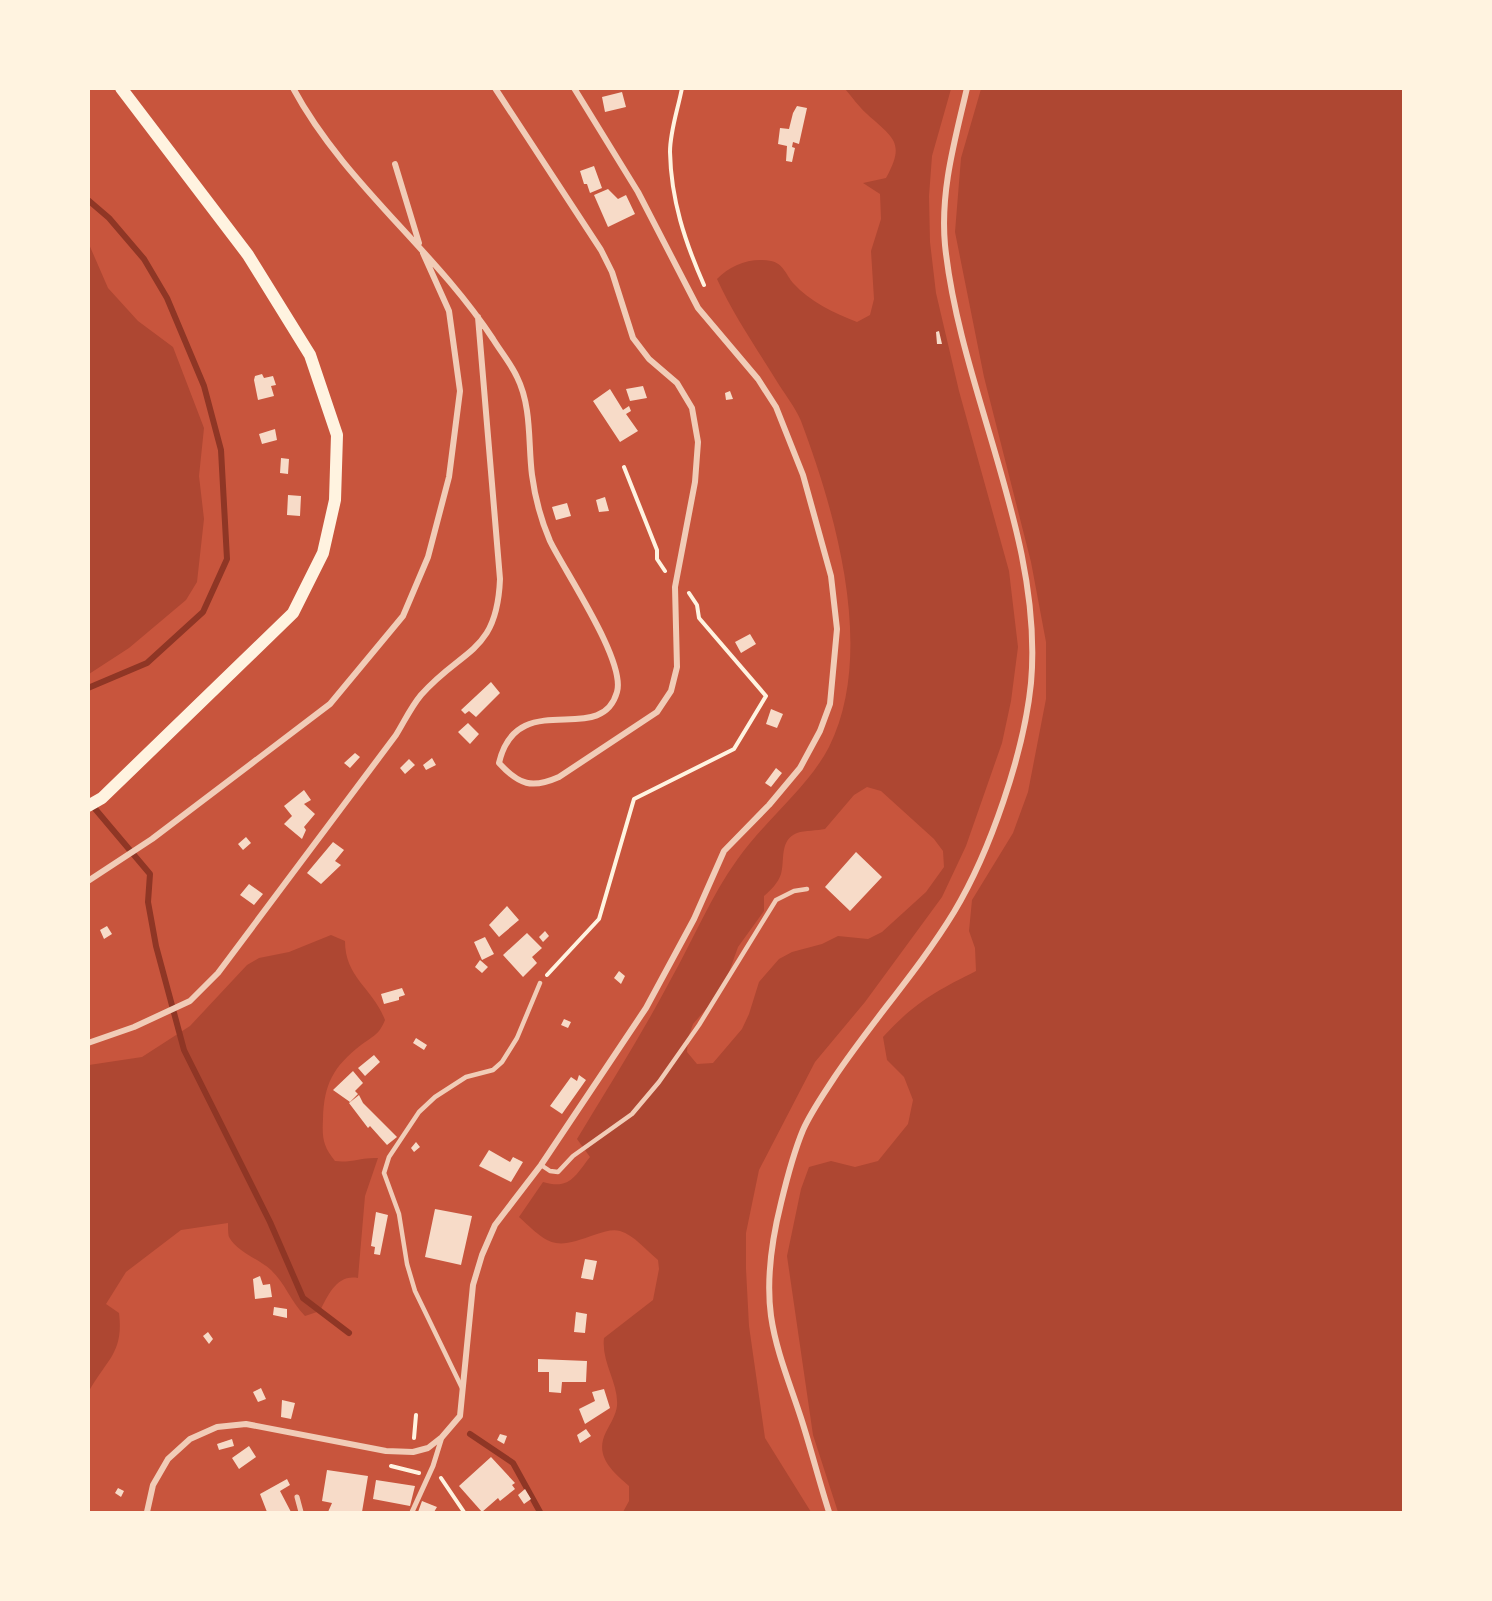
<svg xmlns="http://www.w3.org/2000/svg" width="1492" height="1601" font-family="'Roboto Condensed',sans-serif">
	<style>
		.green { fill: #ae4732; fill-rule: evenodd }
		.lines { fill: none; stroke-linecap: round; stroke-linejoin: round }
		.stream { stroke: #8f3625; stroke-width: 6 }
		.building { fill: #f7dbc8 }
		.path { stroke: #fff3e0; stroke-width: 4 }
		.service { stroke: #f1ccb7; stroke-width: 4.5 }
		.pedestrian { stroke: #f1ccb7; stroke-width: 5 }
		.minor { stroke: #f1ccb7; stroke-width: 6 }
		.secondary { stroke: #fff3e0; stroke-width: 12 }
	</style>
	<rect width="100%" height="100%" fill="#c8553d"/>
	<path class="green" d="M845 89H951L932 156 929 196 930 242 936 293 959 391 1009 571 1018 647 1011 701 1002 743 966 846 942 897 865 1002 815 1062 759 1170 746 1233V1269L749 1326 765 1438 811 1512H623L629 1501V1486C612 1471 594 1456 606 1432 610 1424 616 1415 617 1406 619 1384 601 1362 604 1338L653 1300 659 1269 658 1260C647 1251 634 1235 620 1231 612 1229 604 1232 597 1234 555 1249 552 1248 519 1217L543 1182C570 1190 575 1176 590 1157L577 1139C609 1086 642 1034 671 979 693 940 711 896 737 860 764 821 807 789 829 747 876 653 836 514 801 421 795 407 784 393 776 380 755 346 733 314 717 279 730 265 751 257 771 261 783 263 787 276 793 283 810 302 834 313 857 322L870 315 874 299 871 251 881 219 880 194 863 183 886 178C906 142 893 138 867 114 859 107 852 97 845 89ZM867 787 881 791 934 839 943 851 944 867 926 892 882 932 868 939 838 936 822 944 792 952 779 959 759 982 749 1014 742 1029 713 1063 697 1064 687 1052 688 1038 693 1024 713 1001 728 975 738 947 764 911V896C771 890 778 883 781 874 785 861 779 840 797 833 805 830 817 831 825 829L854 795Z
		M981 89H1403V1512H838L813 1435 787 1256 801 1189 809 1167 831 1161 855 1167 878 1161 908 1124 913 1100 904 1077 887 1060 883 1037C914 1003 936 991 976 971L975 948 969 931 972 900 1013 833 1028 792 1046 699V642L1031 562 984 377 955 232 961 158Z
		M88 242 108 288 138 321 173 347 204 428 199 476 204 519 197 582 186 600 129 648 89 674Z
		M331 935 345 941C345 978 373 988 385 1020 379 1035 373 1036 361 1045 333 1067 324 1084 323 1119 322 1138 323 1146 335 1161 351 1163 363 1157 378 1158L365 1196 358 1278C337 1274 328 1295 320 1311L305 1316C291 1302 285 1283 271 1270 259 1259 237 1252 229 1237 228 1234 228 1227 228 1223L181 1230 126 1272 106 1304 119 1313C124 1353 106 1360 89 1391V1065L142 1057 190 1026 247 965 259 958 289 952Z"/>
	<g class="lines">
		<path class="stream" d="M88 200 109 218 144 259 167 298 204 386 221 450 227 559 203 612 147 663 88 688
			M91 804 150 874 148 902 156 946 184 1050 270 1222 303 1298 349 1333
			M470 1434 513 1463 540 1512"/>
	</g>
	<path class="building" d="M622 92 626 107 605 112 602 97Z
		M797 106 807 108 799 144 793 142 792 147 795 148 792 162 786 161 787 146 778 144 780 128 789 129 793 113Z
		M594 166 602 188 590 193 587 184H584L580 171Z
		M608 189 618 199 626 195 635 214 608 227 594 195Z
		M939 331 942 344H937L936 332Z
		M262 374 264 378 273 376 276 385 271 386 274 396 258 400 254 380 255 376Z
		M643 386 647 398 630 401 626 389Z
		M610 389 623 410 629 406 631 411 626 414 638 431 620 442 593 401Z
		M730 391 733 399 726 400 725 393Z
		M275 429 277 440 262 444 259 434Z
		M281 458 289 459 288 474 280 473Z
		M288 495 301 496 300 516 287 515Z
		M605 497 609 511 599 512 596 500Z
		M567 503 571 516 556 520 552 507Z
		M750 634 756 644 741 653 735 642Z
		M491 682 500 693 476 717 469 711 465 714 461 710Z
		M771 709 783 714 777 728 766 724Z
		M468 723 479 734 470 744 458 732Z
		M355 753 360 757 350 768 344 763Z
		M432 758 436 765 426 770 423 765Z
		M409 759 415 765 405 774 400 768Z
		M776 768 782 773 771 787 765 783Z
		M304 790 311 800 304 804 315 814 304 827 306 830 302 839 284 824 292 816 284 806Z
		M246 837 251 843 243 850 238 844Z
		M333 842 344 850 335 861 341 865 321 884 307 873Z
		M856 852 882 877 850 911 825 887Z
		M249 884 263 894 254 905 240 895Z
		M507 906 519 920 499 937 489 925Z
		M107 926 112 934 104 939 100 930Z
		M545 931 549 936 543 942 539 937Z
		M527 933 542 948 532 957 537 963 523 977 503 955Z
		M485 937 494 954 482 960 474 942Z
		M480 960 488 967 482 973 475 967Z
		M619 971 625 976 621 984 614 978Z
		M402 988 405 995 399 997V1000L384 1004 381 994Z
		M564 1019 571 1022 568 1028 561 1025Z
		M416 1038 427 1045 424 1050 413 1043Z
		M374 1055 380 1062 365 1076 358 1068Z
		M353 1071 363 1083 355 1091 358 1094 350 1102 333 1090Z
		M579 1075 586 1080 562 1114 550 1106 571 1077 577 1081Z
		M359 1095 363 1103 397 1137 387 1145 370 1126 368 1128 349 1103Z
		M416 1142 420 1147 414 1152 411 1148Z
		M489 1150 510 1162 513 1157 523 1162 511 1182 479 1166Z
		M435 1209 472 1216 461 1265 425 1257Z
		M376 1212 388 1215 380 1255 374 1254 375 1247 371 1246Z
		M585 1259 597 1261 593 1280 581 1278Z
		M260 1276 263 1285 270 1284 272 1297 255 1299 253 1279Z
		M274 1307 287 1309V1318L273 1315Z
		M576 1312 587 1314 585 1333 574 1332Z
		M208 1332 213 1339 209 1344 203 1336Z
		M538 1359 587 1361 586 1382H562L561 1393 549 1392V1372H538Z
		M261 1388 266 1399 258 1402 253 1392Z
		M604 1389 610 1408 585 1424 579 1409 595 1401 592 1392Z
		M282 1400 295 1403 291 1419 281 1417Z
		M586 1429 591 1436 580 1443 577 1435Z
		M500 1434 507 1436 504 1444 497 1440Z
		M232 1439 234 1446 219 1450 217 1444Z
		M249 1446 256 1457 239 1469 232 1458Z
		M491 1457 515 1483 512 1485 515 1489 500 1501 498 1498 482 1512 459 1486Z
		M327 1470 368 1476 362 1512H328L332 1503 322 1501Z
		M287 1479 290 1485 280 1491 291 1512H267L260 1494Z
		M376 1480 415 1486 410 1506 373 1499Z
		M118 1488 124 1491 121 1497 115 1493Z
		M525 1489 531 1499 524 1504 518 1495Z
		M422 1501 437 1507 434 1512H418Z"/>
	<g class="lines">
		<path class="path" d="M682 88C678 109 670 131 670 152 671 200 685 242 704 285
			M624 467 657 550V559L665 571
			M547 975 599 919 634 799 734 749 766 696 699 618 697 605 689 593
			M414 1438 416 1415
			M391 1466 419 1473
			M441 1478 464 1512"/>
		<path class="service" d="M541 1165 550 1171 558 1172 573 1156 632 1114 659 1082 699 1025 776 900 794 891 807 889
			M462 1388 415 1291 407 1264 399 1214 384 1173 389 1157 419 1112 435 1097 466 1077 493 1070 502 1062 517 1038 540 983"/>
		<path class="pedestrian" d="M297 1497 301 1512
			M412 1512 433 1466 442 1437"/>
		<path class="minor" d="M293 88C344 183 434 249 493 339 501 352 511 364 517 377 532 407 528 444 532 475 535 498 541 520 550 541 565 572 626 661 617 692 601 749 517 685 499 763 519 785 532 789 559 777L657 712 671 691 677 667 675 587 695 482 698 442 692 408 677 383 649 359 633 338 612 272 601 250 495 88
			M395 164 419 243
			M88 881 152 839 330 704 403 616 428 557 449 477 460 391 449 311 423 253
			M88 1043 134 1027 190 1001 218 973 396 735C404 722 411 707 421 695 462 648 497 654 500 579L478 317
			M147 1512 153 1485 168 1459 190 1439 217 1427 246 1424 386 1451 413 1452 428 1448 442 1437 460 1416 473 1285 482 1255 495 1225 541 1165 646 1008 694 919 724 851 769 805 800 768 820 731 830 704 837 629 831 576 803 475 776 407 758 379 698 308 638 192 574 88
			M829 1512C819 1481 811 1449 801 1418 790 1384 776 1351 771 1316 766 1279 772 1239 781 1203 787 1178 793 1154 803 1130 811 1112 823 1095 834 1078 872 1021 918 971 954 912 990 852 1024 753 1031 683 1044 537 960 391 945 245 940 191 955 140 967 88"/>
		<path class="secondary" d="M88 806 102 798 293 613 323 553 335 500 337 435 310 355 248 255 121 88"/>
	</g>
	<rect width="1492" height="1601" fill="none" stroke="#fff3e0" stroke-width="180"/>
</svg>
